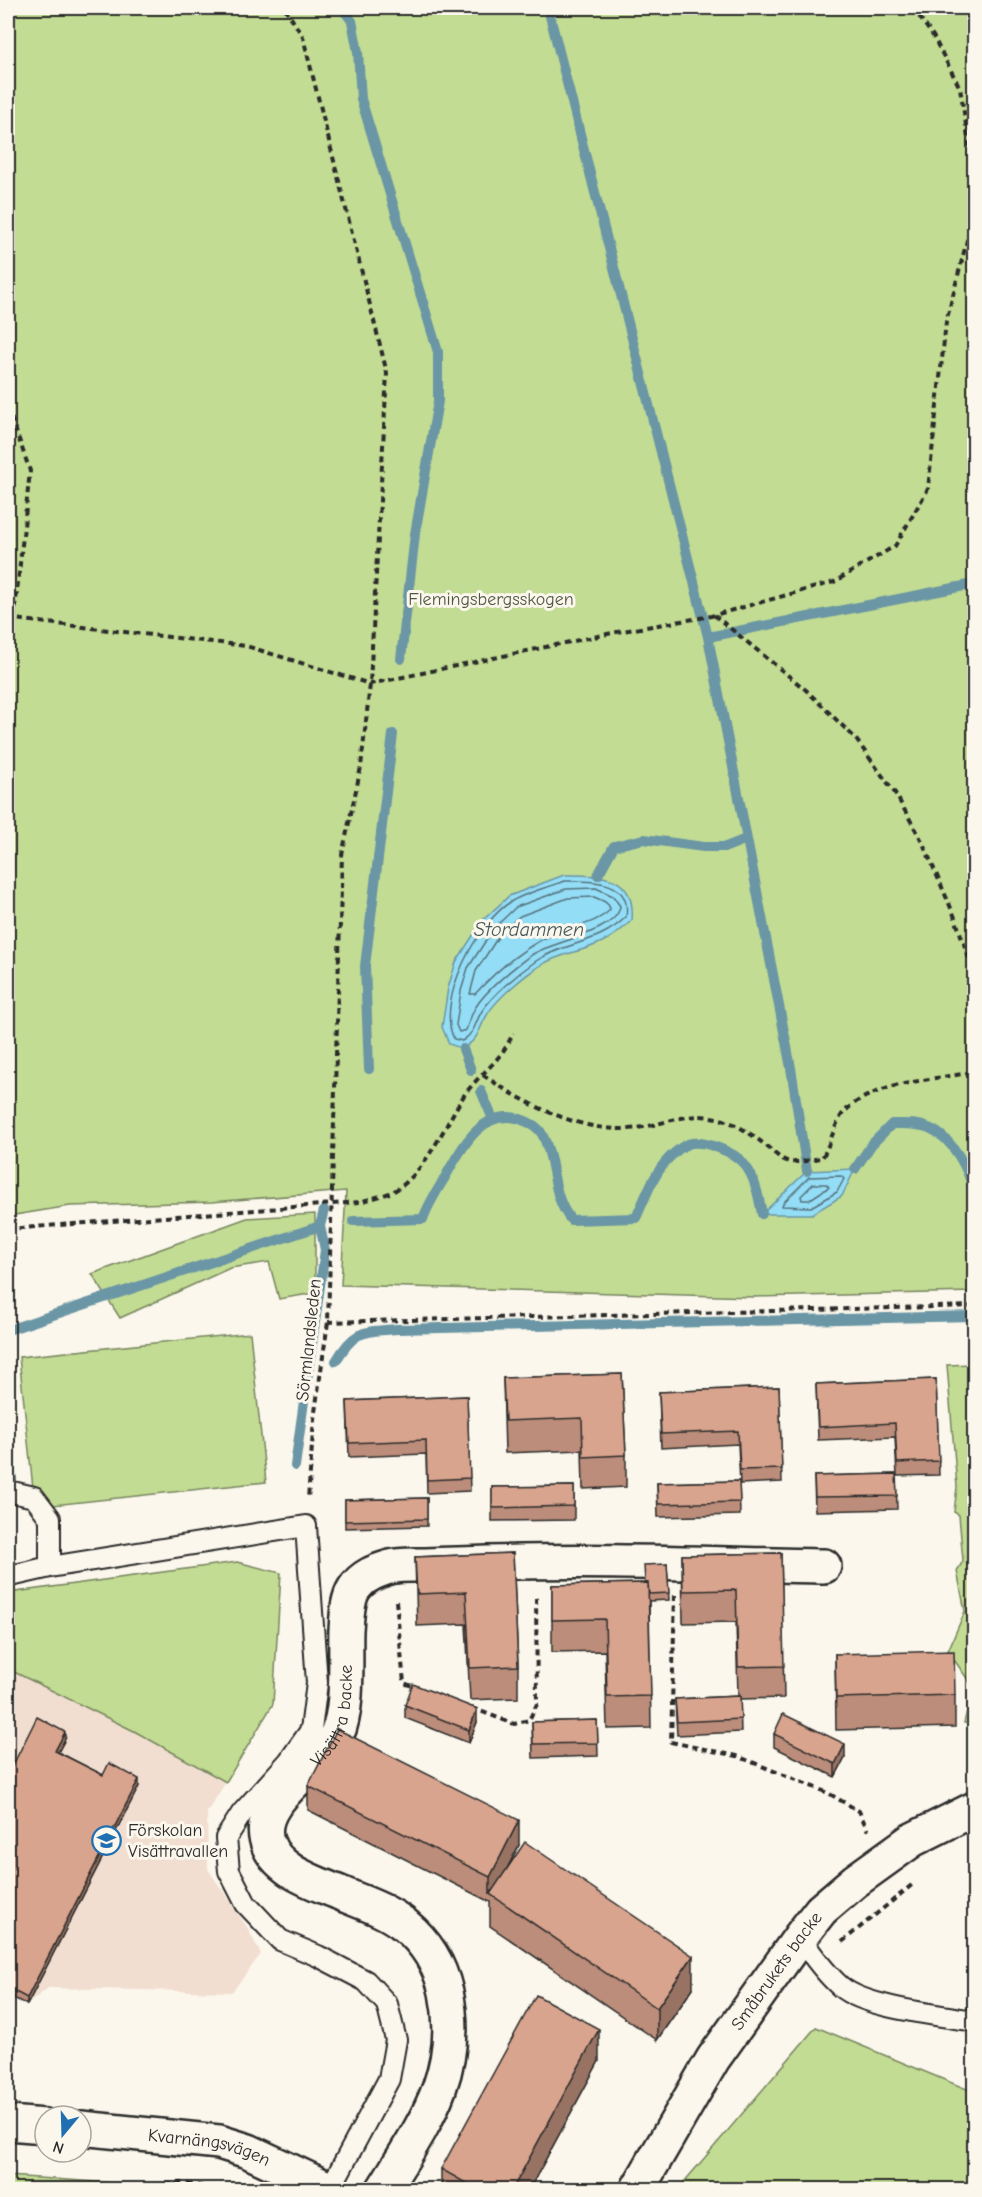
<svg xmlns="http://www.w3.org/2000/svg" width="982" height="2197" font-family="'Comic Neue',sans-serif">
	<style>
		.built { fill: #f1ded0 }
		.green { fill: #c2dc93; stroke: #76845f; stroke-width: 1.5 }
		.water { fill: #94ddf6; stroke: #6a96a5; stroke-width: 1.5 }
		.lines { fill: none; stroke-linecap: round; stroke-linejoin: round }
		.shore { stroke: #55727c; stroke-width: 1.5 }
		.stream { stroke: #6a96a5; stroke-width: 10 }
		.lane-casing { stroke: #2b2b2b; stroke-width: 24 }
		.street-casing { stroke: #2b2b2b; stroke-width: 38 }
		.path { stroke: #2b2b2b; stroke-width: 4; stroke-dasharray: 6 4.5; stroke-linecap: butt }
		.lane { stroke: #fbf7ec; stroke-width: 20 }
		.street { stroke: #fbf7ec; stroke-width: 33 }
		.wall { fill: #bb8d7a; stroke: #2b2b2b; stroke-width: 1.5 }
		.shaded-wall { fill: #987363; stroke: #2b2b2b; stroke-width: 1.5 }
		.building { fill: #d9a48e; stroke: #2b2b2b; stroke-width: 1.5 }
		.labels { text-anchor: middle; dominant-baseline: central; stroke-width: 6; stroke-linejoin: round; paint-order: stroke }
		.park-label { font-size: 18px; fill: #515745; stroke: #fbf7ec }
		.street-label { font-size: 18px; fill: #2b2b2b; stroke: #fbf7ec }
		.poi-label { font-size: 18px; fill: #2b2b2b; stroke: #fbf7ec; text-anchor: start }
		.water-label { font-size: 20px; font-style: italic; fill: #45585e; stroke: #fbf7ec }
	</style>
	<rect width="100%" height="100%" fill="#fbf7ec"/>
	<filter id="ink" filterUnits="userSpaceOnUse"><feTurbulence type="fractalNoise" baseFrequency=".0167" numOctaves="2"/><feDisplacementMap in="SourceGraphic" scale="12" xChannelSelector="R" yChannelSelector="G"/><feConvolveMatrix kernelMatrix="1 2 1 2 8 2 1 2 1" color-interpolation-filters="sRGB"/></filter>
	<g filter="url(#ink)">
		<path class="built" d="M8 1669 134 1731 226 1782 207 1812 208 1869 247 1927 261 1954 232 1992 48 1988 27 2005 8 1995Z"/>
		<path class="green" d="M8 8H974V1292L754 1297 341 1285 346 1191 212 1202 70 1206 8 1216Z
			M315 1214V1293L279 1299 269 1262 230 1268 120 1318 92 1274 247 1218Z
			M250 1333 266 1482 35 1507 19 1357Z
			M974 1364V1725L964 1723 973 1687 948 1651 965 1611 957 1571 963 1561 959 1515 954 1512 957 1487 947 1365Z
			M237 1562 281 1573 273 1704 226 1782 134 1731 8 1669V1593Z
			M816 2027 974 2092V2189H678Z
			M8 2176 203 2189H8Z"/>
		<path class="water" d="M564 875C599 875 636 873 632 920 623 929 614 937 602 942 583 952 560 953 541 965 525 975 496 999 487 1015 476 1033 482 1035 463 1049L449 1044 442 1027 448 988 456 962 483 920 509 896Z
			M855 1169 842 1196 812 1214H762L807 1171Z"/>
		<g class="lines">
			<path class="shore" d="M565 881C592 881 632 879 626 917 598 945 566 941 536 961 519 973 493 994 482 1011 474 1024 476 1032 462 1041L454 1039C435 1001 478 921 512 901 528 892 549 887 565 881Z
				M596 888 613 896 620 906C618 932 554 941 533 954 516 965 486 990 475 1008 471 1015 469 1023 466 1030L459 1032 456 1025 461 991 468 968 494 928 516 907 566 889Z
				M594 897C600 900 610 902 610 910 593 926 571 926 551 935 521 949 497 970 475 994H470L476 971 500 934 520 916 568 898Z
				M841 1176 844 1179 837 1192 811 1207 782 1206 783 1203 809 1177Z
				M813 1184H826L829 1187 809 1200H802L801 1196Z"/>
			<path class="stream" d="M342 8 352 21 358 52 361 99 438 352V401L415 534 401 659
				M548 8 708 637 791 1068 807 1171
				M708 637 974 584
				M598 875 614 846 644 839 704 847H726L746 839
				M463 1049 471 1070
				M369 1069 365 966 393 734
				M481 1091 493 1119
				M855 1169 872 1144 892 1124C904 1124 917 1123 929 1128 953 1138 969 1170 974 1193
				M353 1221 423 1219C428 1205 436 1192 444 1179 460 1151 481 1107 520 1119 528 1122 538 1126 542 1134 557 1162 550 1194 571 1220L636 1218C645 1198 654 1173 669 1158 674 1153 682 1146 688 1144 702 1139 734 1152 743 1163 755 1175 759 1198 762 1214
				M8 1330 320 1226
				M336 1361C355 1329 363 1332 398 1329L974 1316
				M8 1449 12 1479
				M295 1466 325 1250 320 1226 324 1210"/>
			<defs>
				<path id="lane" d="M8 1491 34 1497 50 1518V1567
					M8 1574 15 1575 50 1567 306 1526 317 1683 311 1730 289 1761 242 1813 226 1838 229 1871 246 1904 280 1940 318 1956 366 1981 387 2004 396 2040 389 2079 330 2189
					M800 1937C812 1955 824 1972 841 1987 866 2008 940 2015 974 2021"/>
				<g id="street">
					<path d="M8 2123 45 2126"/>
					<path id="s1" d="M81 2128 219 2142 248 2151 331 2190"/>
					<path id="s2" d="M383 2190C423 2125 463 2073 446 1992 440 1965 427 1943 405 1925 387 1910 361 1902 340 1893 314 1882 276 1871 267 1841 254 1801 321 1768 337 1734 349 1709 345 1659 346 1630 347 1617 347 1600 354 1589 362 1576 376 1571 390 1567 401 1564 414 1565 426 1565 447 1564 467 1564 487 1563 600 1559 712 1564 824 1566"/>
					<path id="s3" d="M637 2190 713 2059 800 1937 821 1910 855 1881 912 1840 974 1809"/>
				</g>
			</defs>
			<use href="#lane" class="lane-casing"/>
			<use href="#street" class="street-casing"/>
			<path class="path" d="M285 8 303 37 387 373 370 684 361 767 342 855 328 1322 314 1419 308 1499
				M913 8 933 36 960 88 974 174
				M8 408 30 471 14 619 246 646 370 684 617 632 711 616 834 582 895 546 928 489 946 322 974 213
				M714 615 806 690 855 738 895 793 922 841 954 915 974 973
				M483 1075C522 1102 577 1131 626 1129 660 1128 685 1109 720 1119 733 1122 750 1133 760 1141 769 1147 779 1160 790 1162 799 1163 812 1159 822 1158 830 1145 833 1129 841 1116 865 1083 937 1079 974 1072
				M8 1229 359 1202C370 1199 383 1196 394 1191 426 1173 445 1124 465 1094 482 1071 501 1062 513 1033
				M328 1322 974 1306
				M675 1595 671 1742 737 1756 828 1793 859 1811 868 1831
				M396 1601 404 1683 415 1687
				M472 1708 514 1724 529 1720 537 1704 536 1595
				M842 1942 913 1884
				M103 2190 182 2183 229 2190"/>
			<use href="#lane" class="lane"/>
			<use href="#street" class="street"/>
		</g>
		<path class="wall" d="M622 1374 626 1455V1487L583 1489 582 1450 505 1453 503 1378Z
			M936 1379 939 1475 897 1476 895 1437 818 1440 816 1384Z
			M779 1387 782 1482 740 1484 738 1444 661 1448 659 1392Z
			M467 1396 470 1491 427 1493 426 1454 349 1457 347 1401Z
			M896 1474 897 1509 815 1511 814 1476Z
			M739 1481 740 1515 658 1517 657 1483Z
			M574 1486V1520L492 1521V1487Z
			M427 1498V1526L345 1528V1500Z
			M513 1553 518 1666V1698L470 1700 466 1624 417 1626 415 1557Z
			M781 1553 784 1698 740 1699 741 1732 677 1735 675 1699 738 1696 736 1622 683 1623 682 1555Z
			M667 1564 669 1600 649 1601 651 1728 607 1729 605 1651 552 1652V1585L645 1583Z
			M835 1654 955 1695V1727L836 1730Z
			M405 1705 477 1722 469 1743 405 1718Z
			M597 1720 598 1756 533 1758 532 1722Z
			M774 1734 845 1758 835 1777 774 1747Z
			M65 1739 58 1752 103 1775 139 1786 27 2005 8 1995V1775Z
			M308 1786 519 1845 505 1872 693 1988 657 2040 490 1926V1902L308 1810Z
			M599 2061 529 2190H441V2169Z"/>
		<path class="shaded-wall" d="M477 1709V1722L469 1743V1730Z
			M65 1732V1739L55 1758V1751Z
			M845 1744V1758L835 1777V1764Z
			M139 1779V1786L27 2005V1998Z
			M519 1820V1845L493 1896 490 1894V1877Z
			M693 1956V1988L657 2040V2008Z
			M599 2029V2061L529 2190H512Z"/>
		<path class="building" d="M622 1374 626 1455 583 1457 582 1418 505 1421 503 1378Z
			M936 1379 939 1461 897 1463 895 1423 818 1427 816 1384Z
			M779 1387 782 1469 740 1470 738 1431 661 1434 659 1392Z
			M467 1396 470 1478 427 1480 426 1440 349 1443 347 1401Z
			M896 1474 897 1496 815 1497 814 1476Z
			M739 1481 740 1502 658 1504 657 1483Z
			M574 1486V1506L492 1508V1487Z
			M427 1498V1519L345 1521V1500Z
			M513 1553 518 1666 470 1668 466 1592 417 1594 415 1557Z
			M781 1553 784 1666 738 1667 736 1590 683 1591 682 1555Z
			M667 1564 669 1593 649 1594 648 1583H645L644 1565Z
			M648 1583 651 1696 607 1697 605 1619 552 1620V1585Z
			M954 1651 955 1695 836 1698 835 1654Z
			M413 1684 477 1709 469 1730 405 1705Z
			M740 1696 741 1719 677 1722 675 1699Z
			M783 1714 845 1744 835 1764 774 1734Z
			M37 1717 65 1732 55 1751 103 1775 109 1763 139 1779 27 1998 8 1988V1775Z
			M597 1720 598 1743 533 1744 532 1722Z
			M337 1729 519 1820 490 1877 308 1786Z
			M525 1842 693 1956 657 2008 490 1894Z
			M536 1995 599 2029 512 2190H478L441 2169Z"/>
	</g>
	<defs>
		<symbol id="school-ring" viewBox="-11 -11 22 22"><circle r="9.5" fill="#fbf7ec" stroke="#1f6fb2" stroke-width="1.5"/><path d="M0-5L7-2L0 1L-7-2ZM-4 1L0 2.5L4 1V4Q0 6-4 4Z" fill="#1f6fb2"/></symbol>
	</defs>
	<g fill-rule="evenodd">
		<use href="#school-ring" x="90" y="1824" width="33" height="33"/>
	</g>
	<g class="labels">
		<g class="park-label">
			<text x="491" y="599">Flemingsbergsskogen</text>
		</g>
		<g class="street-label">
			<text transform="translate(309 1340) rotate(-84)">Sörmlandsleden</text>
			<text stroke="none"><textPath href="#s2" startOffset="609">Visättra backe</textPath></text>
			<text stroke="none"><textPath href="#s3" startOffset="260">Småbrukets backe</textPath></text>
			<text stroke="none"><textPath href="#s1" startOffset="130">Kvarnängsvägen</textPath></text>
		</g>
		<g class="poi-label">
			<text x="128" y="1830">Förskolan<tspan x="128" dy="21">Visättravallen</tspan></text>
		</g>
		<g class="water-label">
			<text x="529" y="929">Stordammen</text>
		</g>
	</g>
	<rect width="982" height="2197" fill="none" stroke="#fbf7ec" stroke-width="30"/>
	<rect x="15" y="15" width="952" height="2167" fill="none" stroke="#2b2b2b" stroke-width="2" filter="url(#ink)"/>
	<g transform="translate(63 2134) rotate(199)"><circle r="28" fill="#fbf7ec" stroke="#a8a59f" stroke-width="1.5"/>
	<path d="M0-4.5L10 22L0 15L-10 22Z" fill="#1f6fb2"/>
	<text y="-9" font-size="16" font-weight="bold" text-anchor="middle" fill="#2b2b2b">N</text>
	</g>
</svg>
